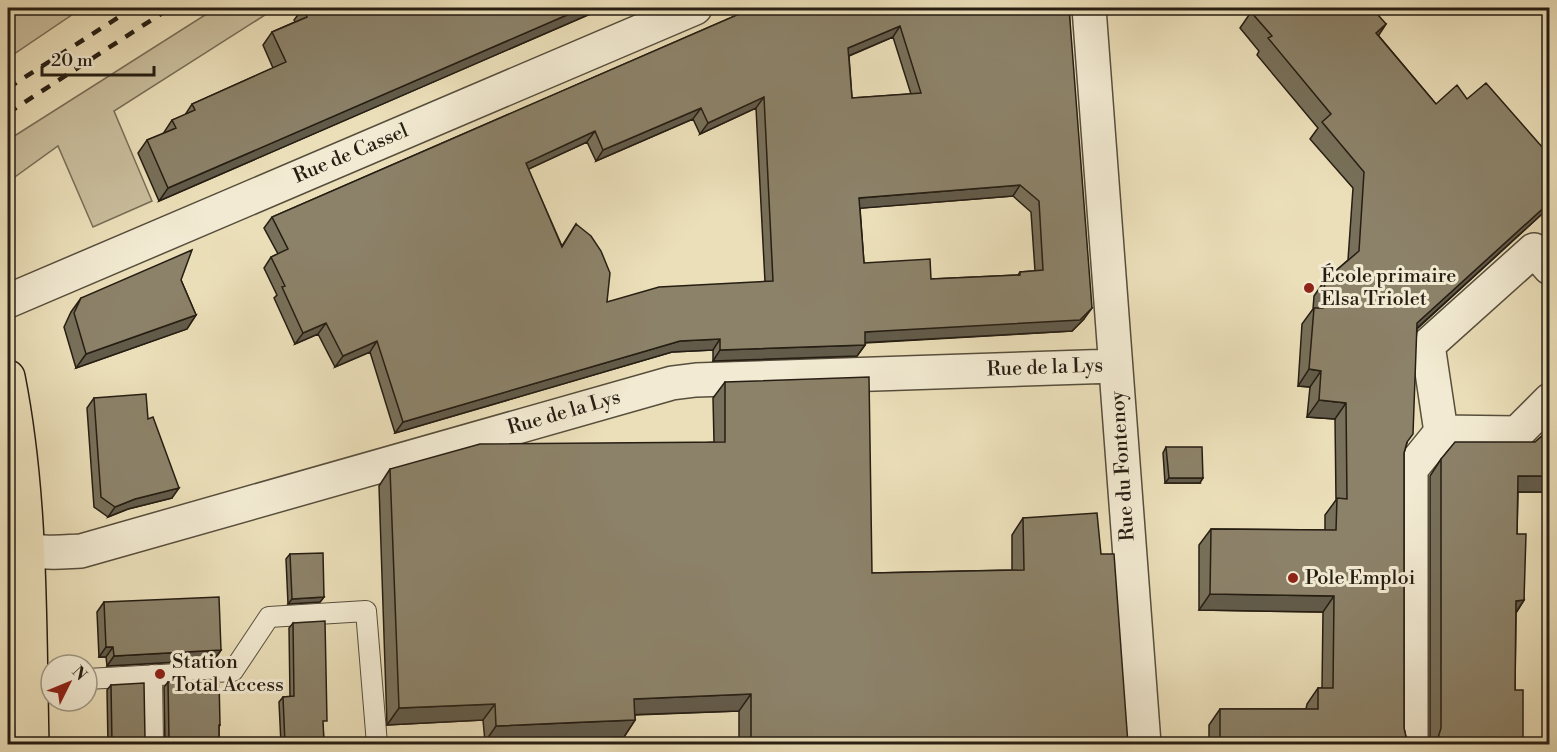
<svg xmlns="http://www.w3.org/2000/svg" width="1557" height="752" font-family="'Libre Bodoni',serif">
	<style>
		.green { fill: #cabe9d; stroke: #786e58; stroke-width: 1.5 }
		.lines { fill: none; stroke-linecap: round; stroke-linejoin: round }
		.service-casing { stroke: #574e3c; stroke-width: 22 }
		.minor-casing { stroke: #574e3c; stroke-width: 36 }
		.primary-casing { stroke: #261e13; stroke-width: 36 }
		.service { stroke: #f2ead2; stroke-width: 20 }
		.minor { stroke: #f2ead2; stroke-width: 33 }
		.primary { stroke: #ebdfb9; stroke-width: 33 }
		.rail { stroke: #261e13; stroke-width: 4.5; stroke-dasharray: 10 10; stroke-linecap: butt }
		.wall { fill: #78705a; stroke: #261e13; stroke-width: 1.5; fill-rule: evenodd }
		.shaded-wall { fill: #625b4a; stroke: #261e13; stroke-width: 1.5 }
		.building { fill: #8c8269; stroke: #261e13; stroke-width: 1.5; fill-rule: evenodd }
		.poi-dot { fill: #8f2418; stroke: #f2ead2; stroke-width: 2 }
		.labels { text-anchor: middle; dominant-baseline: central; stroke-width: 6; stroke-linejoin: round; paint-order: stroke }
		.street-label { font-size: 20px; fill: #261e13; stroke: #f2ead2 }
		.poi-label { font-size: 20px; fill: #261e13; stroke: #f2ead2; text-anchor: start }
	</style>
	<rect width="100%" height="100%" fill="#ebdfb9"/>
	<filter id="stains"><feTurbulence type="fractalNoise" baseFrequency=".00333" numOctaves="4"/><feColorMatrix values="0 0 0 0 .2 0 0 0 0 .09 0 0 0 0 .02 0 0 0 .5 -.17"/></filter>
	<radialGradient id="worn" r=".72"><stop offset=".6" stop-color="#630" stop-opacity="0"/><stop offset="1" stop-color="#630" stop-opacity=".3"/></radialGradient>
	<path class="green" d="M8 8H82L8 58Z
		M216 8H276L114 111 152 201 93 227 58 146 12 179 8 163V140Z"/>
	<g class="lines">
		<defs>
			<path id="service" d="M152 675 153 744
				M87 679 233 671 269 617 366 611 377 744"/>
			<path id="minor" d="M1089 8 1144 744
				M1550 268 1534 250 1428 345 1441 432 1517 433 1550 400
				M8 301 695 8
				M8 532C22 558 55 552 81 551L672 383 696 380 1115 366
				M1411 744V469L1441 432"/>
			<path id="primary" d="M8 377C32 498 29 622 32 744"/>
		</defs>
		<use href="#service" class="service-casing"/>
		<use href="#minor" class="minor-casing"/>
		<use href="#primary" class="primary-casing"/>
		<use href="#service" class="service"/>
		<use href="#minor" class="minor"/>
		<use href="#primary" class="primary"/>
		<path class="rail" d="M8 88 133 8
			M8 113 170 8"/>
	</g>
	<path class="wall" d="M303 8H604L159 201 138 153 147 140 163 134 172 120 185 115 192 104 273 68 263 45 272 32 295 22 294 20Z
		M753 8H1069L1084 319 1072 331 865 343V345L857 356 713 361V350L672 352 395 433 370 352 335 367 318 334 295 344 274 298 277 295 264 268 271 257 278 254 264 228 272 217ZM893 37 911 94 852 98 849 56ZM756 108 765 282 607 302 576 224 562 246 528 169 587 142 596 161 693 119 700 134ZM1013 196 1031 212 1035 271 1020 272 1018 275 931 279 864 263 860 208Z
		M1251 12 1386 24 1378 35 1436 104 1467 99 1550 156V222L1542 214 1417 329 1407 443 1404 453V728L1406 737 1413 744H1416H1209V725L1220 709H1306L1307 704 1318 688H1322L1323 612 1199 610V545L1211 529 1325 530V515L1336 500 1335 419 1307 417 1310 387 1298 386 1302 324 1313 309 1314 296 1325 280 1348 260 1353 188 1310 139 1318 128 1257 55 1259 51 1240 28Z
		M181 280 196 315 187 329 76 368 64 327 71 312 81 298Z
		M725 382 872 573 1012 570V535L1023 518 1101 554 1128 744H739V711L635 715V720L624 737 575 739 485 742 483 720 387 725 379 486 390 469 714 442 713 398Z
		M94 398 148 419 172 498 128 509 108 517 94 507 87 408Z
		M1550 429V492H1518L1517 534 1524 600 1516 613 1515 690 1523 744H1430V476L1441 459 1535 442Z
		M1166 447 1200 483H1165L1163 453Z
		M290 554 324 597 320 602 288 604 286 559Z
		M104 602 221 650 214 660 107 666 106 657H99L97 612Z
		M293 623 323 726 324 744H281L279 702 283 697H290L289 628Z
		M168 682 220 725 219 727V744H165L164 687Z
		M111 685 145 739 146 744H108L107 690Z"/>
	<path class="shaded-wall" d="M583 8H604L159 201 168 188Z
		M1386 24 1375 41 1376 33Z
		M900 26 893 37 841 59 848 48Z
		M764 97 756 108 700 134 708 123Z
		M701 108 693 119 596 161 603 150Z
		M595 131 587 142 518 174 526 163Z
		M1020 185 1013 196 852 209 859 198Z
		M1550 202V204L1542 214 1405 339 1417 323Z
		M1092 308 1084 319 1072 331 857 343 865 332Z
		M196 315 187 329 76 368 86 354Z
		M326 323 318 334 295 344 303 333Z
		M720 339 713 350 672 352 395 433 403 422 680 341Z
		M377 341 370 352 335 367 343 356Z
		M865 345 857 356 713 361 720 350Z
		M1309 369 1321 371 1310 387 1298 386Z
		M1319 400 1346 403 1335 419 1307 417Z
		M1518 476H1550V492H1506Z
		M1169 478H1203L1200 483H1165Z
		M179 488 172 498 128 509 108 517 115 507 135 499Z
		M1210 594 1334 596 1323 612 1199 610Z
		M324 597 320 602 288 604 292 599Z
		M1524 600 1513 617 1516 601Z
		M106 647H113L106 657H99Z
		M221 650 214 660 107 666 114 656Z
		M751 694 739 711 623 715 634 699Z
		M495 704 483 720 387 725 399 708Z
		M635 720 624 737 485 742 496 726Z"/>
	<path class="building" d="M303 8H583L168 188 147 140 176 128 172 120 195 110 192 104 286 62 272 32 307 17Z
		M753 8H1069L1092 308 1080 320 865 332V345L720 350V339L680 341 403 422 377 341 343 356 326 323 303 333 282 287 285 286 271 257 288 249 272 217ZM900 26 921 93 852 98 848 48ZM764 97 773 281 659 287 607 302 610 273 601 251 591 236 576 224 562 247 526 163 595 131 603 150 701 108 708 123ZM1020 185 1039 201 1043 270 1020 272V275L931 279 930 259 864 263 859 198Z
		M1256 8H1372L1386 24 1376 33 1436 104 1457 85 1467 99 1486 83 1550 156V202L1417 323 1413 434 1407 442 1404 453V728L1406 737 1413 744H1416H1220V709H1318V688H1333L1334 596 1210 594 1211 529 1336 530 1337 498 1347 499 1346 403 1319 400 1321 371 1309 369 1314 308H1323L1325 280 1359 251 1364 172 1322 122 1331 114 1268 38 1272 36 1251 12Z
		M192 250 181 280 196 315 86 354 74 313 81 298Z
		M869 377 872 573 1024 570 1023 518 1097 513 1101 554H1114L1128 744H751V694L634 699 635 720 586 722 496 726 495 704 399 708 390 469 480 444 725 442V382Z
		M146 394 148 419 153 417 179 488 135 499 115 507 101 497 94 398Z
		M1550 429V476H1518L1517 534H1526L1524 600 1516 601 1515 690H1523V744H1429H1432L1438 738 1441 728V459L1455 442H1535Z
		M1166 447H1202L1203 478H1169Z
		M323 553 324 597 292 599 290 554Z
		M219 597 221 650 114 656 113 647H106L104 602Z
		M325 621 327 721H323L324 744H285L283 697 294 696 293 623Z
		M219 679 220 725H219V744H166L169 739 168 682Z
		M144 683 145 739 146 744H112L111 685Z"/>
	<g class="poi-dot">
		<circle cx="1309" cy="288" r="6"/>
		<circle cx="1293" cy="578" r="6"/>
		<circle cx="160" cy="674" r="6"/>
	</g>
	<g class="labels">
		<g class="street-label">
			<text transform="translate(351 154) rotate(-23)">Rue de Cassel</text>
			<text transform="translate(1045 368) rotate(-2)">Rue de la Lys</text>
			<text transform="translate(564 413) rotate(-16)">Rue de la Lys</text>
			<text transform="translate(1123 466) rotate(-94)">Rue du Fontenoy</text>
		</g>
		<g class="poi-label">
			<text x="1321" y="276">École primaire<tspan x="1321" dy="23">Elsa Triolet</tspan></text>
			<text x="1305" y="578">Pole Emploi</text>
			<text x="172" y="662">Station<tspan x="172" dy="23">Total Access</tspan></text>
		</g>
	</g>
	<rect width="1557" height="752" fill="none" stroke="#ebdfb9" stroke-width="30"/>
	<rect x="9" y="9" width="1539" height="734" fill="none" stroke="#261e13" stroke-width="3"/>
	<rect x="15" y="15" width="1527" height="722" fill="none" stroke="#261e13" stroke-width="1.5"/>
	<g transform="translate(69 683) rotate(47)"><circle r="28" fill="#f2ead2" stroke="#a09886" stroke-width="1.5"/>
	<path d="M0-4.5L10 22L0 15L-10 22Z" fill="#8f2418"/>
	<text y="-9" font-size="16" font-weight="bold" text-anchor="middle" fill="#261e13">N</text>
	</g>
	<path d="M42 66v9h112v-9" fill="none" stroke="#261e13" stroke-width="3"/>
	<text x="51" y="66" font-size="18" fill="#261e13" stroke="#f2ead2" stroke-width="4.5" paint-order="stroke">20 m</text>
	<rect width="100%" height="100%" filter="url(#stains)"/>
	<rect width="100%" height="100%" fill="url(#worn)"/>
</svg>
